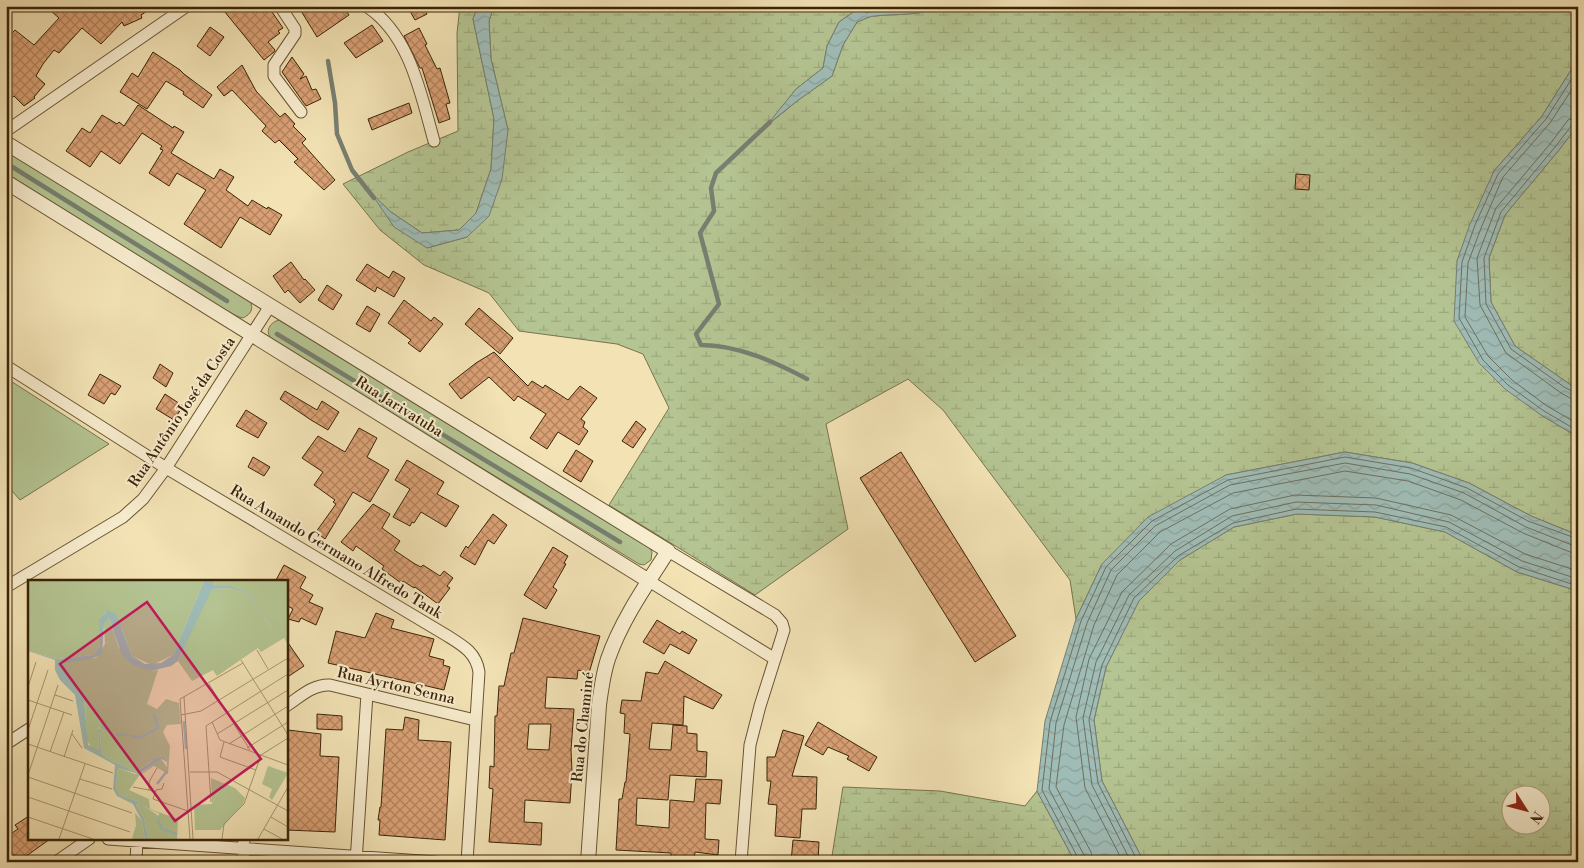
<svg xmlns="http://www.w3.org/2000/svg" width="1584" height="868" font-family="'Libre Bodoni',serif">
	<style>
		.green { fill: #b4c492; stroke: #78744c }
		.wetland { fill: url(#wetland-marsh); stroke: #78744c; fill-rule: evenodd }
		.water { fill: url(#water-waves); stroke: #777f70 }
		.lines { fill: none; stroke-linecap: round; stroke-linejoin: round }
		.shore { stroke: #6d705e; stroke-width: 1 }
		.stream { stroke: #777f70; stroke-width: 4.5 }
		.building { fill: url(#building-cross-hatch); stroke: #3b2407; fill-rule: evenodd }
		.minor-casing { stroke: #695432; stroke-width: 13 }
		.tertiary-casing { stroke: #695432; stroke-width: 16 }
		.minor { stroke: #f7ecce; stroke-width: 11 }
		.tertiary { stroke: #f7ecce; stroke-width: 14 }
		.labels { text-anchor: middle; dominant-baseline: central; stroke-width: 4; stroke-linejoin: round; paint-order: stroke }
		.street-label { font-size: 15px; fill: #3b2407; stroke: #f7ecce }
		.inset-river { fill: none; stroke: #9fbcb6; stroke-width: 2.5 }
		.inset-road { fill: none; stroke: #a9966f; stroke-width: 1 }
		.view { fill: #c2185b; fill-opacity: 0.15; stroke: #c2185b; stroke-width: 2.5 }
		.inset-edge { fill: none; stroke: #3b2407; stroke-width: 2.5 }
	</style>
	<defs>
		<pattern id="wetland-marsh" width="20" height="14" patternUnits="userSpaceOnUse" patternTransform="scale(1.25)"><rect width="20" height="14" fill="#b4c492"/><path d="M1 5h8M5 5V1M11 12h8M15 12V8" fill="none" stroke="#9ca87c"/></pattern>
		<pattern id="water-waves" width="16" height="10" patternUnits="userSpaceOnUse" patternTransform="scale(1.25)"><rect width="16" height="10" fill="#9fbcb6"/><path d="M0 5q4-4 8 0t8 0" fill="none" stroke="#8aa19b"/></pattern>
		<pattern id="building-cross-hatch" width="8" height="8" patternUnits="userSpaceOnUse" patternTransform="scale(1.25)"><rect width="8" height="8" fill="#d9a074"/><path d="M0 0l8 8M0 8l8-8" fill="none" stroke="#b1825d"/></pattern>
	</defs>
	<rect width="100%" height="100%" fill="#f2e2b4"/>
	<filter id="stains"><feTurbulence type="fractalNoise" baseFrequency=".004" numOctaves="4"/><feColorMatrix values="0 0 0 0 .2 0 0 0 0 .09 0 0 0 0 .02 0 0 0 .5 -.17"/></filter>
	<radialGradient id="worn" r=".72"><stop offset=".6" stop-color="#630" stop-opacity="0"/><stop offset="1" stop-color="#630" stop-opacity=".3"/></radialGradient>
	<path class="green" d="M6 151 250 301C254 309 251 314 243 318L239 317 223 309 6 173Z
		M279 320 650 548 652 552 651 560 644 565 639 564 274 341C264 334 268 323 279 320Z
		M6 378 109 444 20 500 6 484Z"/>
	<path class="wetland" d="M460 6H478L473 19 494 119 491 169 476 213 459 230 422 233 391 212 372 195 427 248 467 237 508 130 491 59 489 21 494 6H862L839 22 827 46 823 68 796 89 770 123 797 101 832 76 843 45 857 22C863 20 869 16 875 16 900 13 917 17 941 6H1576L1578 7V59L1542 116 1494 171 1457 261 1541 415 1578 437V535L1531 516 1469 483 1412 463 1345 452 1226 475 1102 564 1076 619 1070 580 943 410 908 379 826 424 848 529 755 595 609 505 669 408 643 354 617 344 519 331 489 293 424 265 380 230 343 184 408 152 458 131 457 33Z
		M1578 125V390L1515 346 1491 302 1489 258 1505 215 1559 150Z
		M1297 514 1375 517 1445 532 1517 572 1578 591V862H1144L1102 781 1094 720 1106 667 1139 600 1180 560 1234 527ZM1512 796H1542V826H1512Z
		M843 787 940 791 1025 806 1037 791 1075 862H831Z"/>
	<path class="water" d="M478 6H494L489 21 491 59 508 130 502 179 489 216 467 237 427 248 394 227 371 193 391 212 422 233 459 230 476 213 491 169 494 119 473 19Z
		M862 6H941C917 17 900 13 875 16 869 16 863 20 857 22L843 45 832 76 797 101 767 125 796 89 823 68 827 46 839 22Z
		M1578 59V125L1559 150 1505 215 1489 258 1491 302 1515 346 1578 390V437L1541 415 1505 389 1479 363 1454 321 1457 261 1470 224 1494 171 1542 116Z
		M1345 452 1412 463 1469 483 1531 516 1578 535V591L1517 572 1445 532 1375 517 1297 514 1234 527 1180 560 1139 601 1106 667 1094 720 1102 781 1144 862H1075L1037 791 1045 721 1076 619 1102 564 1148 517 1226 475Z"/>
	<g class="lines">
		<path class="shore" d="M864 6V11L866 13 874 11 907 10 927 6
			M1578 69 1546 119 1498 174 1475 225 1462 262 1459 318 1483 360 1508 385 1544 411 1578 431
			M1578 80 1550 123 1503 177 1481 228 1468 263 1465 317 1488 356 1512 380 1547 406 1578 424
			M1578 116 1568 120 1550 144 1496 208 1477 258 1480 305 1506 353 1561 393 1572 399 1578 400
			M1578 123 1572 125 1555 147 1501 212 1484 258 1486 304 1511 349 1564 387 1578 394
			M1079 862 1078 858 1042 790 1050 722 1081 621 1106 567 1152 521 1228 480 1345 457 1411 468 1467 488 1528 521 1578 539
			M1085 862 1084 855 1049 789 1056 723 1087 623 1111 570 1155 526 1230 485 1345 463 1410 474 1464 493 1526 527 1572 545 1578 546
			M1093 862 1091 852 1056 787 1064 725 1094 625 1117 575 1160 532 1233 493 1345 471 1408 481 1461 500 1523 533 1570 552 1578 553
			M1123 862 1085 788 1076 717 1089 659 1122 592 1171 544 1230 509 1295 495 1376 498 1451 515 1525 554 1578 571
			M1131 862 1092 785 1083 718 1096 662 1129 595 1175 551 1232 516 1296 502 1376 505 1449 522 1522 561 1578 579
			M1138 862 1098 783 1089 720 1102 665 1134 598 1178 556 1233 523 1296 509 1375 512 1446 527 1519 567 1578 586"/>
		<path class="stream" d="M328 61 335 103 337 134 352 170 374 198
			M770 122 716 173 711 188 714 211 700 233 719 304 696 334 701 345C738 345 775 362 807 379
			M6 163 227 301
			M277 334 620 542"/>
	</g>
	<path class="building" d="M45 6H155L141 15 142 18 124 26 122 22 101 44 82 28 59 53 54 50 43 64 36 76 45 84 34 97 35 98 24 106 14 96 6 104V39L15 30 34 45 59 18Z
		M220 6H268L283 28 278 31 280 33 268 42 275 50 274 52 264 60Z
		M298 6H343L349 15 317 37Z
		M407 6H423L427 14 415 20Z
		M372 25 383 41 356 58 344 43Z
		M210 27 224 37 210 56 197 46Z
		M419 28 427 44 425 45 437 69 440 68 450 103 446 104 450 119 439 123 422 68H420L404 36Z
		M153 52 180 70 184 74 212 95 203 108 183 94 184 92 166 81 147 109 120 92 132 73 138 77Z
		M292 57 304 74 300 79 306 76 312 90 316 89 321 99 306 106 282 72Z
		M242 65 256 91 280 117 285 113 295 124 293 126 306 139 302 143 335 180 324 190 294 162 298 159 279 140 275 143 262 131 266 126 232 90 224 96 217 87Z
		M409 103 412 113 372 130 368 119Z
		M138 105 173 128 174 126 184 132 171 153 214 179 220 169 234 177 226 190 248 206 252 200 267 209 268 207 282 215 270 235 240 217 221 248 184 224 206 190 177 173 169 186 149 173 163 150 160 149 162 146 142 133 120 164 101 151 90 167 66 151 82 128 90 133 102 115 117 124 119 122 124 126Z
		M1296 174 1310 175 1309 190 1295 189Z
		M291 262 304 280 305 279 315 290 300 303 288 290 285 293 273 276Z
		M367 264 389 278 393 271 405 278 394 297 377 287 375 292 356 280Z
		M327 285 342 295 333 310 318 300Z
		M404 300 431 321 434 317 443 324 420 352 408 343 411 340 388 323Z
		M367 306 380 314 370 332 356 324Z
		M479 308 513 338 500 354 465 324Z
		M494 352 528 386 532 381 543 388 545 385 568 400 580 386 597 398 581 419 585 422 583 427 588 431 579 445 558 432 547 449 530 438 546 414 518 396 514 401 489 377 461 399 449 384 476 363Z
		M160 364 173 373 166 387 153 378Z
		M100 374 121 386 115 395 111 393 104 404 88 395Z
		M285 391 317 410 322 401 339 412 328 430 311 420 280 399Z
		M165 394 183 406 174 420 156 409Z
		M246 410 267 423 258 438 236 426Z
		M636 421 646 429 633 448 622 441Z
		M359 428 377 438 367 457 389 470 370 502 353 492 325 539 316 532 336 504 333 502 335 500 314 485 323 472 302 458 318 436 345 452Z
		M576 450 593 461 581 482 563 471Z
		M901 452 1016 636 975 662 860 478Z
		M253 457 270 467 264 476 248 467Z
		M407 460 444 482 437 494 459 506 446 527 421 512 414 523 412 522 410 526 393 517 410 489 395 480Z
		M373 504 390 514 382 528 400 541 394 550 415 564 421 567 423 565 440 576 444 571 453 578 447 586 450 588 438 604 415 587 414 588 403 581 401 583 382 569 384 566 356 546 353 551 341 542Z
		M493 514 507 525 494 544 488 540 475 565 460 556 466 546 468 548Z
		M553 547 568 556 564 563 566 564 553 587 557 590 546 609 524 595Z
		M284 565 306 577 300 588 313 595 309 602 323 608 316 625 301 618 299 622 288 619 293 609 286 605V582H275Z
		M376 613 394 620 391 628 434 639 429 656 444 660 443 665 450 667 444 690 328 663 336 631 365 638Z
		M523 618 600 636 589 673 578 670 577 679 547 677 545 708 574 709 571 750 572 772 570 803 525 800 524 822 542 823 541 845 489 842 493 789 489 788 490 766 494 767 495 716H497L499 686H504L511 653H514ZM529 724H551L549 750 527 749Z
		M657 620 680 634 682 631 697 640 689 654 670 644 664 654 643 642Z
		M286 640 304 666 286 678Z
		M665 661 722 695 713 709 684 696 683 725 652 723 649 749 671 750 673 725 687 726V733L697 734V751L707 752 706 777 670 775 668 800 637 798 636 825 669 828 670 800 694 802 696 779 722 780 720 804 706 803 705 839 719 840 718 855 695 852 694 861 671 860V853L616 850 619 799H622L625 782H626L630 734 624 733 625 714 620 713 622 700 641 701 646 672 658 674Z
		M317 714 342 716V730L317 729Z
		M405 717 419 720 418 740 451 742 445 840 379 835 380 820H378L380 807H381L386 729 403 730Z
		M818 722 877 757 869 771 847 759 849 756 828 747 823 755 805 745Z
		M288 730 321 734 320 756 339 757 335 832 286 830V749Z
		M783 730 804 736 792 776 817 777 816 809H802L800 838 775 836 777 805 768 804 771 781H767V757H775Z
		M29 816V839H50L18 862 6 845V837L18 829 15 825Z
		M793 840 819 842 818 862H791Z"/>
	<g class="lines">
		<defs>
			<path id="minor" d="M280 6 295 29V34L274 65V76L301 112
				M366 6C410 34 421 95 434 141
				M6 131 187 6
				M6 366 166 468 446 635C462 645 476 652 479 672L467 862
				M668 551 775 615 782 623 784 630 760 706 750 745 741 862
				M649 581 775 659
				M6 587 123 517 143 499 166 468 270 306
				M286 706C300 697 313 684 330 685L475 720
				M6 744 29 729
				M108 839 436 862
				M56 862 89 839
				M136 862 137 839
				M243 862 244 839
				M356 862 367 694"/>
			<path id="tertiary" d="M6 143 668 551C646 585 621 621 608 659 603 674 601 690 599 705L588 862
				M6 182 649 581"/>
		</defs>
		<use href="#minor" class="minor-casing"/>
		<use href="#tertiary" class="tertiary-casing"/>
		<use href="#minor" class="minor"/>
		<use href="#tertiary" class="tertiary"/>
	</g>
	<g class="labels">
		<g class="street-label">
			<text transform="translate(399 407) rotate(32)">Rua Jarivatuba</text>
			<text transform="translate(182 412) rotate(-56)">Rua Antônio José da Costa</text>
			<text transform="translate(336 552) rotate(31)">Rua Amando Germano Alfredo Tank</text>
			<text transform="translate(396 686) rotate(13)">Rua Ayrton Senna</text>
			<text transform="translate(583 727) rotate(-84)">Rua do Chaminé</text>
		</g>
	</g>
	<g transform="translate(28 580)">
		<rect width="260" height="260" fill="#f2e2b4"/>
		<path d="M183 198 195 203 184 224Z" fill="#b4c492"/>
		<path d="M240 186 260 193 244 220 241 217 244 209 234 204ZM195 203 207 208 217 218 215 224 192 250H167L166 225 184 224Z" fill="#b4c492"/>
		<path d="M0 1H176L145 75 124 85 104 76 94 49 77 32 72 66 65 75 29 79 0 71ZM185 1H260V65L256 58 233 72 230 68 189 96 185 90 164 101 150 81 182 9 203 8 220 14 249 56 221 13 196 6H185ZM81 38 91 68 123 91 130 90 119 124 129 129 138 119 151 123 153 144 139 145 135 152 142 166 140 194 126 186 111 196 101 210 121 219 122 229 150 239 149 259H120L116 238 108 225 112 223 132 237 131 233 122 229 111 222 92 215 88 208 90 188 107 194 114 193 133 179 139 187 140 181 136 178 123 181 108 192 78 178 73 172 72 148 88 156H98L87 155 78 146 71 147 70 150 71 170 64 168 59 161 57 124 52 110 34 86 38 80 68 78 77 64 76 44ZM107 233 114 241 117 259H104L108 245Z" fill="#b4c492"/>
		<path d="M176 1H185V6H202L221 13 252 60 220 14 203 8 184 9 150 81 143 86 123 91 105 85 94 75 81 38 76 44 74 74 63 79 34 83 56 118 60 165 71 170 70 150 73 146H78L87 155 94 153 104 156H88L72 148 73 172 78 178 108 192 128 178H136L140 181 139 190V182L134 179 111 194 90 188 88 208 92 215 111 222 133 235 130 240 131 234 111 223 108 225 116 238 120 259H117L114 241 105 224 89 216 85 209 87 185 56 168 47 115 32 100 27 90V80L0 71 29 79 65 75 72 66 71 40 80 30 88 34 104 76 117 84 133 83 145 75Z" fill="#9fbcb6"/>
		<path class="inset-river" d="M156 141 158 169M103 156 112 158 130 148 126 134M129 204 139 191M130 240 134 249 149 254"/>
		<path class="inset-road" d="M229 70 240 89M213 80 260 155M181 104 222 170M0 107 8 82M27 115 45 121M156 117 165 259M0 120 44 135M153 135 173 131 260 78M184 142 192 160 260 185M0 150 20 90M44 154 54 168M189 154 260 110M196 162 192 177 228 190M0 164 85 193M201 164 260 126M219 168 260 142M22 172 36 132M36 177 45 150M162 192H189L260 231M0 195 30 105M0 197 104 233M52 199 84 209M136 203 134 209 128 210 125 219 160 231M105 207 121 210M127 212 121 210V202L129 188M0 217 102 252M183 222 178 146 260 94M0 237 65 259M243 237 260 247M236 249 254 259M31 259 57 184M162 259 152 119 215 83M194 259 196 244 216 224 233 175 260 158M230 259 260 207"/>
		<path class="view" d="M119 22 233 179 147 241 32 84Z"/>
		<rect width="260" height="260" class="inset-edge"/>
	</g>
	<rect width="1584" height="868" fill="none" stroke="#f2e2b4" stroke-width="25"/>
	<rect x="8" y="8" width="1569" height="853" fill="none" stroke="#3b2407" stroke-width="2.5"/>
	<rect x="12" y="12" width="1559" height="843" fill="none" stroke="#3b2407"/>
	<g transform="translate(1526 810) rotate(126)"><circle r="24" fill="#f7ecce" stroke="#ac9c7e"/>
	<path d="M0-4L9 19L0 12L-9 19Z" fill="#8f2418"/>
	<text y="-8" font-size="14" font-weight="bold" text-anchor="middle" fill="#3b2407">N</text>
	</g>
	<rect width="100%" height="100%" filter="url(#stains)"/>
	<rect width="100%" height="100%" fill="url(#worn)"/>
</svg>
